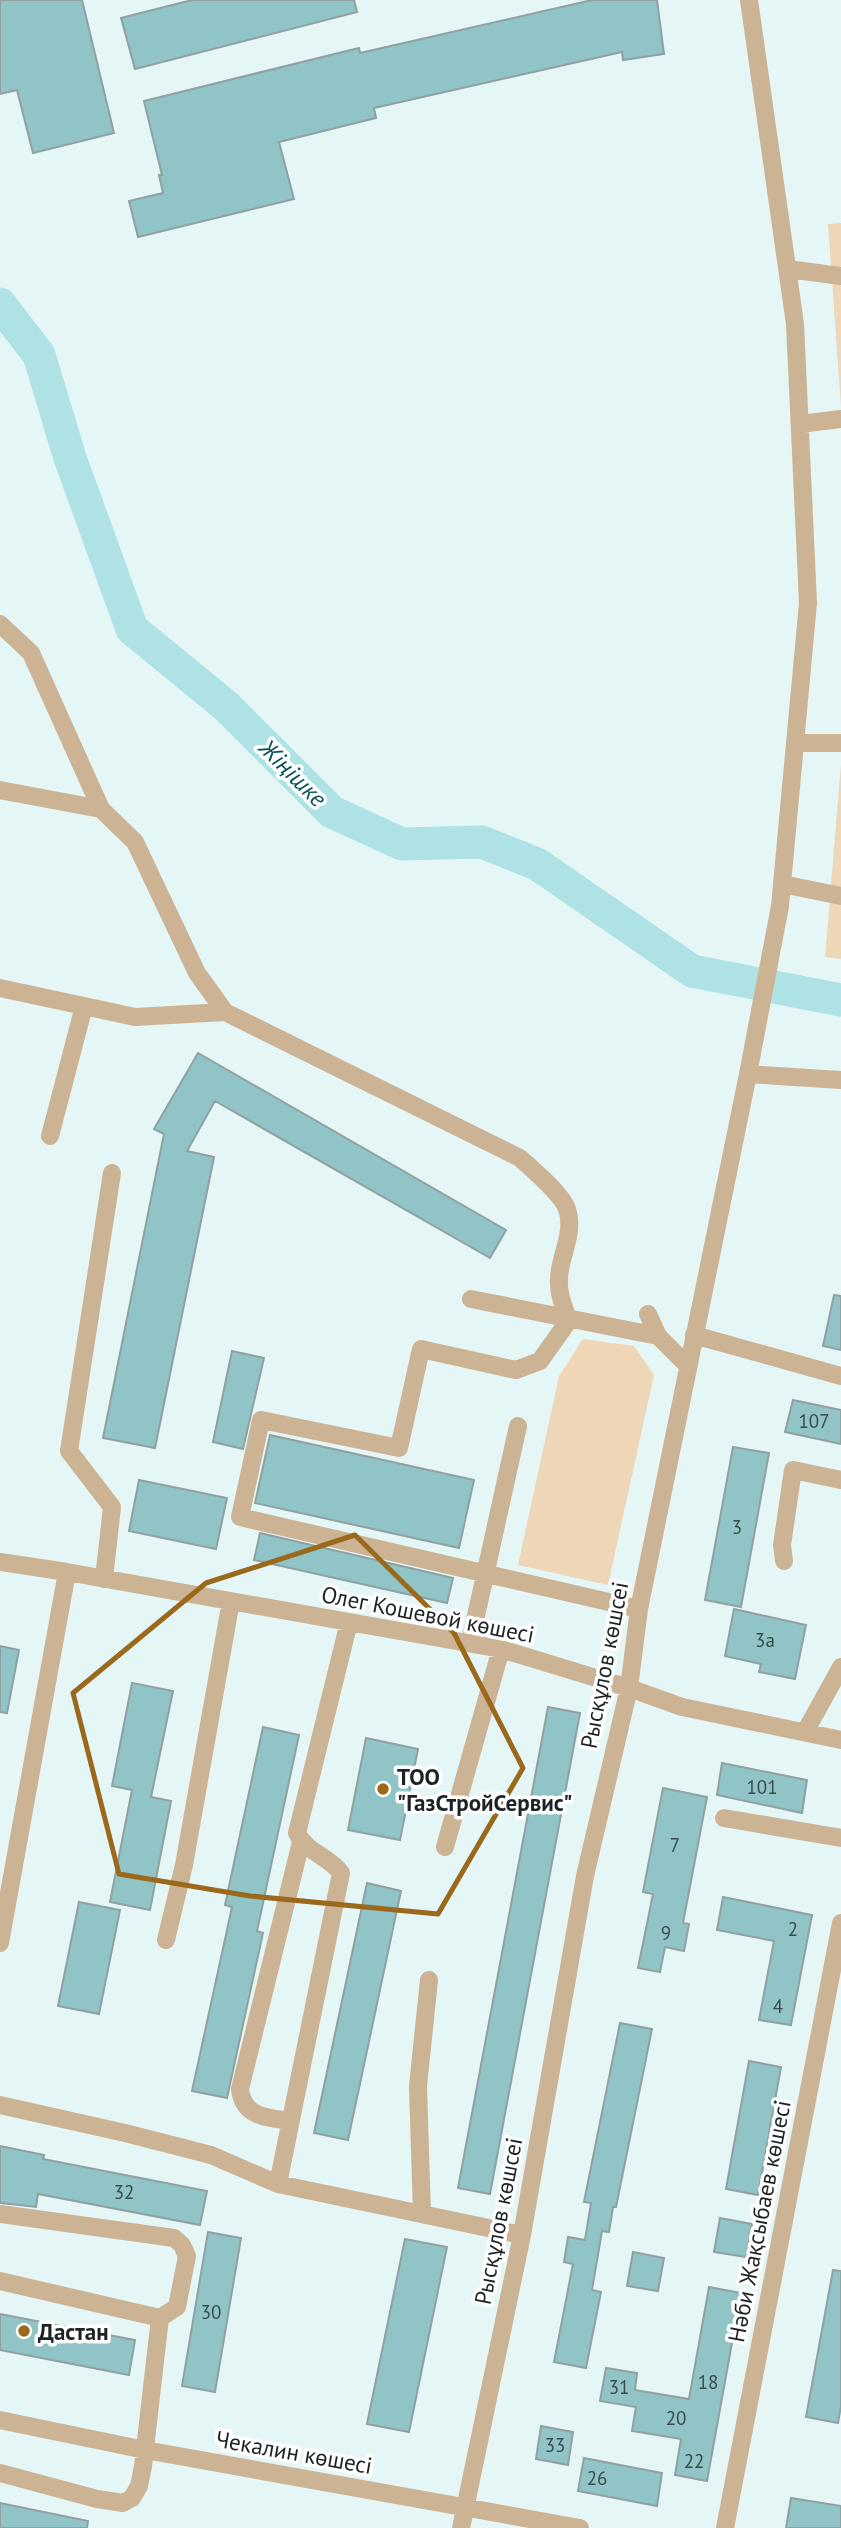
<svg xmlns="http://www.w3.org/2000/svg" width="841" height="2528" font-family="'PT Sans',sans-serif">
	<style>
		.green { fill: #efd6b6 }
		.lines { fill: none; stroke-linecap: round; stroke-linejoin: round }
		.river { stroke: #aee2e5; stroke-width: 33 }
		.building { fill: #90c4c7; stroke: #91a0a1; stroke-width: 2 }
		.minor { stroke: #ccb394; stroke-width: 18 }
		.marked { fill: none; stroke: #9a691c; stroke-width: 5; stroke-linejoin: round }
		.poi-dot { fill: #9a691c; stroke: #fff; stroke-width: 2.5 }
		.labels { text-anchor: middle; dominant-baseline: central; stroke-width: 7; stroke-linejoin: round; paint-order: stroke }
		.number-label { font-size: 19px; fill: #3a4b4d }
		.street-label { font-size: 23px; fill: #1d2324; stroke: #fff }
		.poi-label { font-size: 23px; font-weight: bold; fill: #1d2324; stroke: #fff; text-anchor: start }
		.water-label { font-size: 24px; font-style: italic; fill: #055358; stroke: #fff }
	</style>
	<rect width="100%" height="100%" fill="#e5f6f7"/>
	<path class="green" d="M841 223V407L828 224Z
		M841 764V959L825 957Z
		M583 1339 634 1346 654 1375 608 1585 518 1565 559 1376Z"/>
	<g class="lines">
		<path class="river" d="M0 304 39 355 70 458 132 629 226 706 332 812 402 844 482 842 537 864 692 971 841 1000"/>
	</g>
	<path class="building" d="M0 0H82L114 133 33 153 17 90 0 94Z
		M192 0H354L357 12 135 69 121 18Z
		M592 0H657L664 54 623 60 622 52 374 108 376 118 279 142 294 199 138 237 129 201 163 193 159 175H162L144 101 359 48 360 53Z
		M198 1053 506 1230 490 1258 215 1101 187 1151 214 1157 155 1448 103 1438 164 1134 154 1129Z
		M834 1295 841 1296V1350L823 1346Z
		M232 1351 264 1358 243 1449 213 1442Z
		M793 1400 841 1410V1444L785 1432Z
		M270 1435 474 1480 459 1548 255 1503Z
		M733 1447 769 1453 741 1607 705 1600Z
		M139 1480 227 1498 216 1549 129 1531Z
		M260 1533 453 1578 447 1603 254 1560Z
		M734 1609 806 1625 795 1679 759 1672 761 1664 725 1656Z
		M0 1646 19 1650 7 1713 0 1712Z
		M132 1683 173 1691 151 1797 171 1801 150 1910 110 1902 132 1790 112 1786Z
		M548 1707 580 1713 490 2194 458 2188Z
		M263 1727 299 1735 257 1931 263 1933 227 2098 192 2091 232 1907 225 1905Z
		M366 1738 418 1749 400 1840 348 1830Z
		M722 1763 807 1780 802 1813 717 1795Z
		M663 1788 707 1797 683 1923 689 1924 684 1951 665 1947 660 1972 638 1968 653 1894 643 1892Z
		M367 1883 401 1891 348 2140 314 2133Z
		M723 1897 812 1915 791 2025 759 2020 774 1941 717 1930Z
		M79 1902 120 1910 99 2014 58 2006Z
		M620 2023 652 2029 616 2207H613L609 2232 602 2231 592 2290 601 2292 586 2368 554 2362 573 2264 564 2262 568 2237 585 2240 591 2203 584 2202Z
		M749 2061 781 2067 758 2195 726 2189Z
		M0 2146 44 2155 43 2159 207 2191 200 2225 38 2194 36 2207 0 2203Z
		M720 2218 752 2224 746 2257 714 2252Z
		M208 2232 241 2238 215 2392 182 2386Z
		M405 2239 447 2247 409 2432 367 2424Z
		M633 2252 664 2258 658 2291 627 2286Z
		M833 2270 841 2271V2406L838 2423 806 2417Z
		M709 2287 741 2293 707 2481 675 2475 681 2439 632 2431 636 2407 600 2401 606 2368 637 2373 635 2390 689 2399Z
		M0 2314 135 2340 129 2375 0 2350Z
		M541 2426 573 2432 568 2465 536 2459Z
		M584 2458 662 2473 657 2506 578 2491Z
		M791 2498 841 2506V2528H786Z
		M0 2503 88 2521 87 2528H0Z"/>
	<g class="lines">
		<path class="minor" d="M788 269 841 276
			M800 424 841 419
			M0 624 31 653 101 809 135 842 197 973 225 1012
			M795 743H841
			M0 790 101 809
			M782 884 841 896
			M0 988 135 1017 225 1012 520 1158C532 1169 562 1194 567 1209 575 1233 560 1255 559 1278 558 1293 563 1306 569 1320L540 1361 516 1370 421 1349 399 1448 261 1420 240 1517 639 1609
			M748 1074 841 1080
			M50 1136 84 1006
			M471 1299 658 1336
			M648 1314 658 1336 688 1366
			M694 1335 841 1376
			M784 1561 782 1545 793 1470 841 1480
			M0 1562 67 1572 501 1649 629 1688 682 1707 841 1740
			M104 1579 112 1507 69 1451 112 1173
			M470 1643 518 1426
			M805 1732 841 1667
			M724 1818 841 1838
			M445 1847 501 1649
			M166 1940 184 1865 231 1601
			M0 1943 67 1572
			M0 2105 125 2133 211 2155 278 2184 522 2235
			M291 2121C267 2118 243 2117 240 2089L301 1842
			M278 2184 341 1873C329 1856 307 1853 297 1833L349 1622
			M0 2214 174 2238 182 2245 187 2256 177 2307 160 2318 0 2281
			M422 2214 418 2086 429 1980
			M0 2420 145 2450 580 2528
			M0 2473 97 2499 123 2503 132 2498 139 2486 143 2466 160 2318
			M461 2528 522 2235 585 1876 629 1688 639 1609 748 1074 780 906 808 603 795 324 749 0
			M725 2528 841 1923"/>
	</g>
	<path class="marked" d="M355 1535 454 1633 523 1768 438 1914 250 1896 119 1874 73 1693 206 1583Z"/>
	<g class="poi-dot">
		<circle cx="383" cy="1789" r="7"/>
		<circle cx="24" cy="2331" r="7"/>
	</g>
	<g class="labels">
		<g class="number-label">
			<text x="814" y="1421">107</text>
			<text x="737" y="1527">3</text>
			<text x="765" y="1640">3а</text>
			<text x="762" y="1787">101</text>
			<text x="675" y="1845">7</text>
			<text x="793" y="1929">2</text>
			<text x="666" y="1933">9</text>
			<text x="778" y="2006">4</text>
			<text x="124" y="2192">32</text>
			<text x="211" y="2312">30</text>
			<text x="708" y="2382">18</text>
			<text x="619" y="2387">31</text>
			<text x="676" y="2418">20</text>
			<text x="555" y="2445">33</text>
			<text x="694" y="2461">22</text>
			<text x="597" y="2478">26</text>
		</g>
		<g class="street-label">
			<text transform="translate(428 1614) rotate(11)">Олег Кошевой көшесі</text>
			<text transform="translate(604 1665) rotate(-79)">Рысқұлов көшсеі</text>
			<text transform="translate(498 2221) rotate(-79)">Рысқұлов көшсеі</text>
			<text transform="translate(759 2221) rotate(-79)">Нәби Жақсыбаев көшесі</text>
			<text transform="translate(294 2452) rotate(10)">Чекалин көшесі</text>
		</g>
		<g class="poi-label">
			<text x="397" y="1776">ТОО<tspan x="397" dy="26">"ГазСтройСервис"</tspan></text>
			<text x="38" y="2331">Дастан</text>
		</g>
		<g class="water-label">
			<text transform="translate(293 773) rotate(45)">Жіңішке</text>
		</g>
	</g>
</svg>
